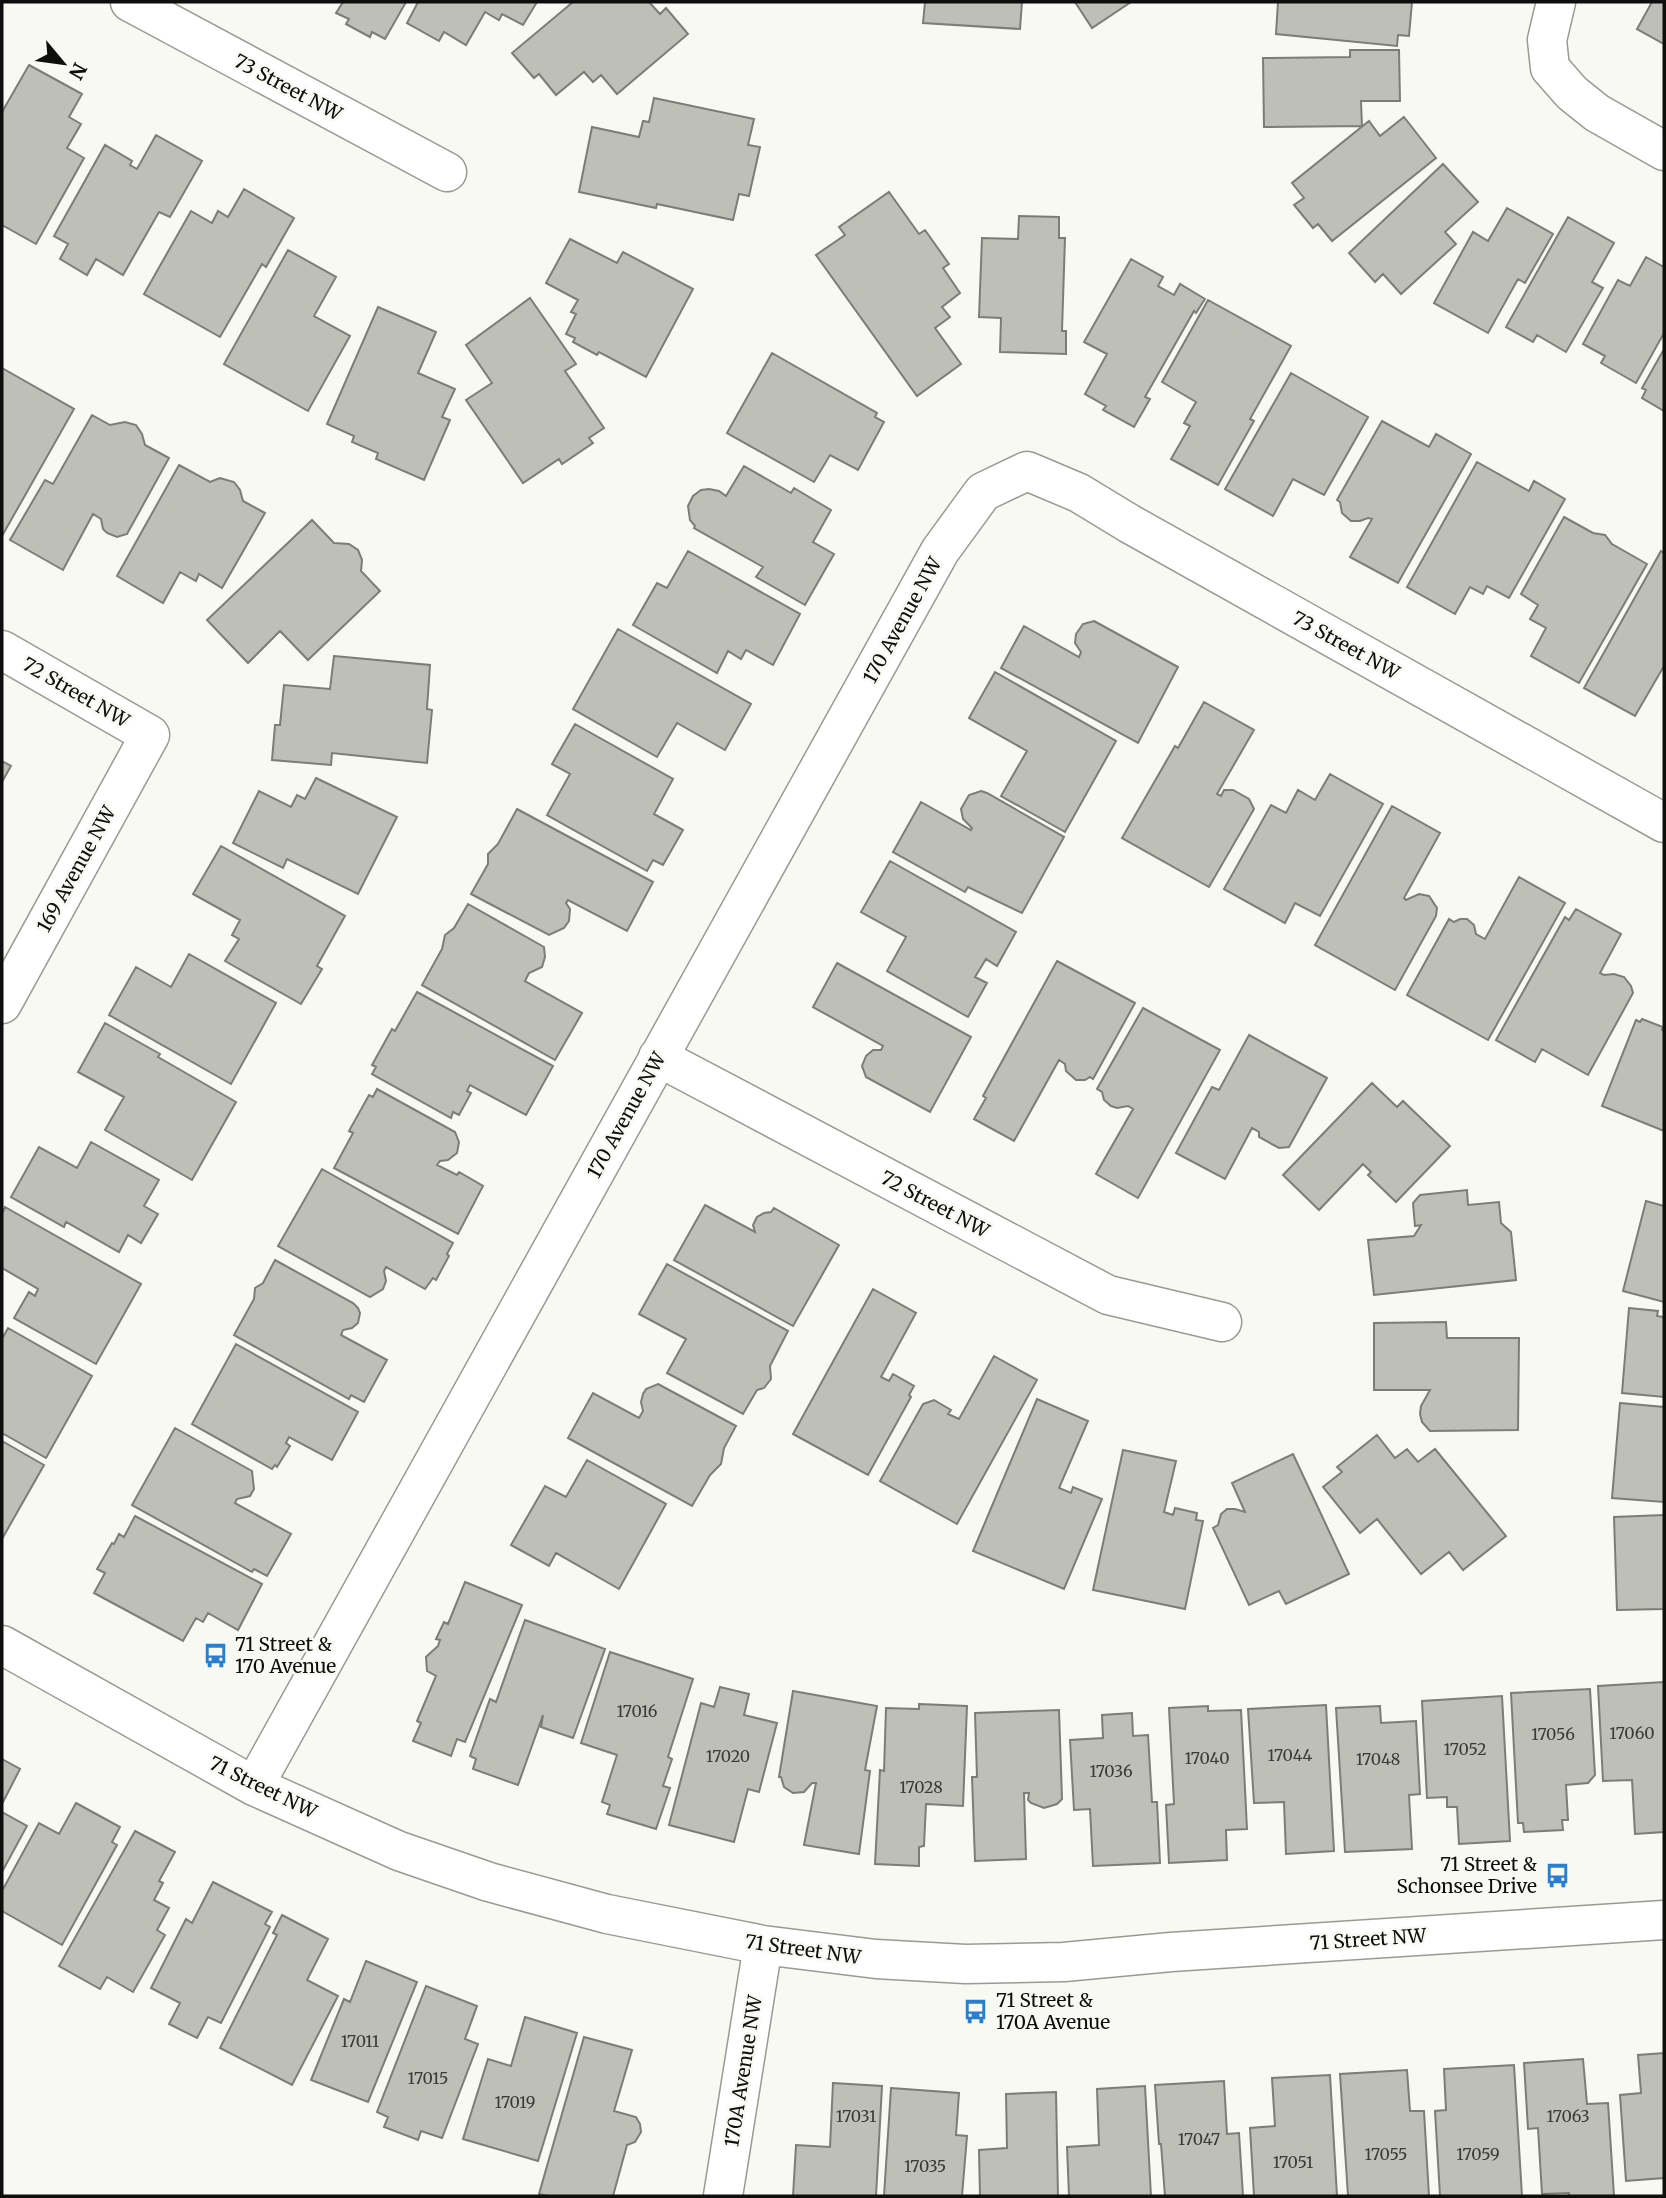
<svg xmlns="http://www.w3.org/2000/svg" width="1666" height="2198" font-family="Merriweather,serif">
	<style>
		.building { fill: #bec0b8; stroke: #7c7d76; stroke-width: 2 }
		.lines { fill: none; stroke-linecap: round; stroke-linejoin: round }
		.minor-casing { stroke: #999b93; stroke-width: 41 }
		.minor { stroke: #fff; stroke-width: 38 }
		.labels { text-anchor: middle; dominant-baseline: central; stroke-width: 5; stroke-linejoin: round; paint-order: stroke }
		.number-label { font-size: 16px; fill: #3a3a37 }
		.street-label { font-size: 19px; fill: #0e0e0c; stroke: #f8f9f2 }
		.poi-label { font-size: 19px; fill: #0e0e0c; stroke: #f8f9f2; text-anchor: start }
	</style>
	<rect width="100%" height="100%" fill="#f8f9f2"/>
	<path class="building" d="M343 2H406L385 39 372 32 370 37 346 24 349 19 336 13Z
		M418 2H537L523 25 502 14 499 20 485 12 466 45 444 32 439 41 407 23Z
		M573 2H649L660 14 666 8 688 34 617 94 601 75 593 82 584 72 556 95 539 74 534 78 512 53Z
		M925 2H1022L1020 29 923 23Z
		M1075 2H1131L1092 28Z
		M1278 2H1412L1409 36 1398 35 1397 46 1276 34Z
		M1652 2H1664V44L1637 29Z
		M1350 50H1399L1400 101H1361L1362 126 1264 127 1263 58 1350 57Z
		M29 65 82 94 69 117 81 124 67 148 84 158 36 244 2 225V112Z
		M654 98 754 119 748 145 760 147 749 196 739 194 733 220 657 204 656 208 579 192 592 127 639 137 643 121 649 122Z
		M1404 117 1436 158 1332 241 1318 224 1313 228 1294 205 1304 198 1292 183 1369 121 1380 136Z
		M156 135 202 161 170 217 159 212 123 275 96 259 87 275 60 259 68 244 54 236 105 145 132 161 130 165 137 169Z
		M1443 164 1478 202 1445 232 1456 244 1401 294 1383 274 1375 282 1349 253Z
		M244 189 294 218 266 267 262 264 220 337 144 294 191 211 212 223 218 211 228 217Z
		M889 192 919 234 925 230 949 264 943 268 960 293 942 307 950 317 935 328 961 364 917 396 816 255 845 235 839 227Z
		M1507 208 1553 234 1525 283 1518 279 1488 333 1434 303 1473 232 1488 241Z
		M1019 216 1059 217V238H1065L1062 331H1066V354L1000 352 1001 318 979 317 982 238 1018 239Z
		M1568 217 1614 243 1592 282 1603 288 1566 352 1537 335 1533 342 1506 327Z
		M570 239 617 263 623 252 693 289 646 377 599 352 597 355 573 342 575 338 566 334 576 314 571 312 578 300 546 283Z
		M288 250 336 277 314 316 350 336 308 411 224 364Z
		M1646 257 1664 267V333L1636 383 1601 363 1605 356 1583 344 1618 280 1630 286Z
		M1131 259 1163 277 1158 286 1174 295 1180 284 1205 299 1196 313 1194 311 1145 397 1150 399 1134 427 1103 410 1106 406 1085 394 1107 354 1084 342Z
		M530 298 576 364 565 371 604 428 589 438 593 443 562 464 559 459 523 483 466 400 492 383 466 345Z
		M1208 300 1291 346 1250 419 1254 421 1218 485 1171 459 1190 426 1184 423 1196 402 1162 382Z
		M378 307 436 332 418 373 455 389 442 417 450 420 424 480 376 459 378 453 352 442 354 436 327 424Z
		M1664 349V411L1642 398 1646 390 1642 388Z
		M772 353 877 413 875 417 884 422 858 470 830 455 814 482 727 433Z
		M2 368 74 409 2 536Z
		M1291 373 1368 417 1324 495 1293 479 1273 516 1225 489Z
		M92 415 110 425 125 422 136 425 142 434 145 445 169 458 127 534 117 537 107 533 103 529 101 519 93 514 63 570 10 540 45 480 53 484Z
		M1382 421 1429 447 1436 434 1471 454 1398 583 1350 557 1372 519 1368 518 1360 521H1351L1342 513 1340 502 1337 500Z
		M1477 462 1529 491 1534 481 1565 499 1509 598 1487 586 1483 594 1470 587 1455 614 1407 587Z
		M179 465 210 482 220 478 234 482 240 490 243 501 265 513 222 588 199 574 196 581 180 572 163 603 117 576Z
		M744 466 791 493 794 488 831 510 813 542 834 554 805 605 756 577 763 567 694 528 695 526 690 520 688 506 693 496 701 490 709 489 719 491 726 496Z
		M1564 517 1593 533 1605 535 1612 544 1647 564 1579 683 1531 656 1546 628 1530 619 1538 605 1521 594Z
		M312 520 334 543 349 544 358 550 362 560 361 571 380 591 308 660 280 631 248 663 207 620Z
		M688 551 800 614 773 665 746 650 741 659 728 651 717 673 633 625 657 583 667 588Z
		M1661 551 1664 553V666L1635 716 1584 688Z
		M1094 621 1178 667 1138 743 1001 668 1024 626 1079 657 1081 652 1075 643 1076 634 1083 624Z
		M618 629 751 704 725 750 677 723 657 757 573 709Z
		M334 656 430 665 427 709 432 710 427 763 332 753 331 765 272 760 275 725H280L284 685 330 689Z
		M995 672 1116 741 1065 832 1001 796 1027 751 969 718Z
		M1204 702 1254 730 1217 794 1221 796 1224 790H1233L1249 799 1254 809 1209 887 1122 838 1175 746 1178 748Z
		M575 724 673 779 654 814 683 830 663 865 653 860 647 871 547 815 570 774 552 764Z
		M2 761 11 766 2 782Z
		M1330 774 1383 804 1320 916 1295 903 1285 923 1224 889 1271 805 1286 813 1298 790 1315 800Z
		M316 778 397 817 358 894 287 859 283 868 233 843 259 791 291 807 297 795 305 799Z
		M981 791 987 793 1064 837 1022 913 968 887 965 892 893 852 921 802 971 830 972 828 963 819 961 809 969 795Z
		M1392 806 1440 833 1404 898 1406 900 1419 894 1429 896 1437 908 1436 916 1395 990 1315 945Z
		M517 809 653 882 627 931 568 900 566 903 570 909 569 921 564 928 549 935 471 894 488 864V854L498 844Z
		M221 846 345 916 317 966 322 969 301 1004 225 961 239 939 232 935 240 920 193 894Z
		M890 861 1016 932 997 966 986 959 975 977 987 983 968 1017 887 971 906 937 861 912Z
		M1519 877 1565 903 1488 1040 1407 995 1449 919 1454 922 1460 919H1467L1474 925 1476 934 1485 939Z
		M468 904 544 947 545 957 542 967 529 973 525 981 582 1013 555 1060 422 985 442 949 445 935 454 928Z
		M1576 909 1621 934 1600 973 1604 975 1614 974 1624 977 1631 986 1633 993 1588 1075 1542 1049 1535 1062 1496 1040 1565 917 1569 920Z
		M189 954 276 1003 231 1084 109 1015 136 967 171 987Z
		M1057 961 1135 1003 1093 1079 1090 1077 1085 1080H1076L1066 1071 1065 1064 1059 1060 1014 1141 974 1119 986 1098 983 1096Z
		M837 963 971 1037 930 1112 866 1077 862 1066 866 1056 873 1050H881L883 1046 813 1007Z
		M417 992 553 1066 526 1115 470 1085 467 1091 471 1093 459 1115 453 1112 451 1118 372 1074 376 1067 372 1065 392 1029 395 1031Z
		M1143 1008 1220 1050 1138 1198 1096 1174 1133 1109 1128 1106 1117 1108 1111 1106 1104 1100 1102 1092 1097 1089Z
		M1642 1019 1663 1027 1662 1030 1664 1031V1131L1602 1106 1636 1020 1640 1022Z
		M105 1023 160 1054 158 1057 236 1102 192 1180 105 1130 124 1097 78 1072Z
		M1249 1035 1327 1078 1289 1147 1279 1148 1259 1137V1132L1252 1128 1225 1179 1176 1153 1212 1087 1219 1090Z
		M1372 1083 1397 1107 1403 1101 1450 1146 1396 1202 1368 1175 1371 1172 1363 1164 1319 1210 1283 1175Z
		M377 1089 455 1132 459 1142 457 1153 448 1160 440 1161 437 1165 457 1175 459 1172 483 1186 458 1234 334 1168 353 1133 349 1131 369 1095 373 1097Z
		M91 1142 159 1180 144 1206 158 1214 141 1243 128 1235 119 1252 66 1222 64 1227 11 1197 39 1147 77 1168Z
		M322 1169 453 1243 447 1254 449 1256 436 1280 433 1278 425 1289 386 1267 384 1271 386 1281 383 1289 370 1297 278 1246Z
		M1467 1190 1468 1205 1499 1202 1501 1223 1511 1232 1516 1280 1374 1295 1368 1240 1414 1236 1421 1225 1415 1226 1413 1203 1420 1195Z
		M1646 1201 1664 1206V1302L1623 1291Z
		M705 1205 755 1232 753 1225 757 1217 764 1213 771 1212 774 1208 839 1245 793 1326 674 1260Z
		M5 1207 141 1284 96 1364 14 1318 29 1292 35 1296 38 1289 2 1268V1214Z
		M275 1260 353 1303 358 1308 360 1313 358 1323 352 1328 343 1330 341 1335 387 1360 364 1402 351 1395 349 1399 234 1335 254 1299 255 1288 263 1283Z
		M667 1264 788 1331 770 1366 771 1379 764 1388 757 1390 743 1414 667 1373 686 1339 639 1314Z
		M873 1289 916 1313 881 1377 889 1381 893 1374 914 1386 909 1395 911 1397 868 1475 793 1434Z
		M1629 1308 1658 1311 1657 1316 1664 1317V1397L1622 1393Z
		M1446 1322 1447 1338H1519L1518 1430 1430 1431 1422 1422 1420 1414 1421 1406 1430 1390H1374V1323Z
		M8 1328 92 1376 46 1458 2 1433V1339Z
		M236 1344 358 1412 332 1460 289 1437 286 1443 290 1446 277 1467 275 1465 272 1469 192 1424Z
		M994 1356 1037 1380 957 1524 880 1481 923 1404 934 1400 951 1410 948 1414 959 1419Z
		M658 1384 736 1426 724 1448 721 1464 710 1475 692 1506 568 1438 593 1393 639 1418 643 1411 641 1402 643 1394 646 1389Z
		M1037 1399 1088 1421 1059 1488 1071 1493 1073 1487 1102 1499 1064 1589 973 1551Z
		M1620 1403 1664 1407V1502L1612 1498Z
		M175 1428 252 1471 254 1489 250 1496 237 1499 235 1503 291 1534 267 1576 254 1569 252 1572 132 1505Z
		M1377 1435 1395 1458 1407 1449 1418 1462 1435 1449 1506 1536 1463 1570 1449 1552 1421 1574 1377 1519 1360 1533 1323 1487 1342 1472 1337 1467Z
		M2 1441 44 1465 2 1539Z
		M1123 1450 1176 1461 1164 1512 1173 1515 1175 1508 1197 1513 1196 1520 1203 1521 1185 1609 1093 1590Z
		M1293 1454 1349 1574 1286 1604 1279 1591 1249 1605 1213 1528 1218 1525 1221 1514 1227 1509H1235L1245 1512 1232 1483Z
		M587 1460 666 1504 619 1589 556 1553 549 1566 511 1545 545 1486 566 1497Z
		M1664 1515V1609L1617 1610 1614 1517Z
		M135 1516 262 1584 238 1630 208 1613 203 1622 196 1618 183 1641 94 1593 105 1573 97 1569 112 1543 114 1544 119 1534 124 1537Z
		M465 1582 522 1605 465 1742 457 1739 451 1756 413 1741 421 1723 417 1721 436 1676 427 1671 426 1657 438 1646 440 1640 436 1639 444 1622 448 1624Z
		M525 1620 605 1649 573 1738 541 1727 543 1715 518 1785 473 1769 476 1759 470 1756 490 1699 496 1702Z
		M610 1652 693 1679 668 1757 672 1759 663 1786 670 1788 656 1829 607 1814 610 1805 602 1802 617 1755 581 1743Z
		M1664 1682V1832L1635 1834 1632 1780 1603 1781 1598 1686Z
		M720 1687 749 1694 744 1715 777 1723 759 1792 748 1789 734 1842 669 1825 701 1703 714 1707Z
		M1590 1689 1595 1775 1588 1783 1566 1785 1568 1820H1562L1563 1830 1524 1832 1523 1823H1518L1511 1693Z
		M793 1691 877 1706 865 1770 870 1771 859 1854 804 1845 816 1783H812L804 1792 793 1793 784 1787 781 1777H779Z
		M1502 1696 1510 1841 1459 1844 1457 1807H1447V1797L1427 1798 1422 1701Z
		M919 1704 967 1706 963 1806 926 1804 924 1846 919 1847V1866L875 1864 880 1770 884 1771 886 1708 919 1709Z
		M1326 1705 1334 1851 1286 1854 1284 1802 1254 1803 1248 1709Z
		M1208 1706V1711L1241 1710 1247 1829 1226 1830 1227 1860 1169 1863 1166 1805 1174 1804 1169 1708Z
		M1380 1706 1381 1723 1416 1721 1420 1794 1409 1795 1412 1849 1345 1852 1336 1708Z
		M1059 1710 1062 1799 1057 1804 1044 1808 1031 1803 1028 1800 1029 1793H1024L1026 1859 975 1861 972 1777H977L975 1713Z
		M1132 1713 1133 1736 1148 1735 1152 1802H1157L1160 1863 1093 1866 1090 1809 1074 1810 1070 1740 1103 1738 1102 1715Z
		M2 1759 20 1769 2 1804Z
		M76 1803 120 1827 112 1842 117 1845 62 1945 2 1911V1891L39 1823 59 1834Z
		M2 1812 27 1826 2 1872Z
		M135 1831 175 1852 159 1881 163 1883 154 1900 169 1908 157 1930 165 1935 133 1992 107 1977 100 1989 59 1966Z
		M213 1882 272 1912 265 1924 270 1927 221 2023 208 2017 197 2038 169 2024 180 2003 151 1988 186 1919 192 1923Z
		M282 1915 328 1939 307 1980 338 1996 292 2085 220 2048 277 1935 273 1933Z
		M366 1961 417 1982 368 2102 311 2080 344 1999 350 2002Z
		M426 1986 477 2006 465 2039 478 2044 442 2138 421 2131 418 2140 384 2127 388 2117 377 2112Z
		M525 2017 577 2033 538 2161 463 2139 488 2059 511 2066Z
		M584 2037 632 2050 614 2111 636 2117 640 2124 641 2132 635 2142 627 2145 613 2196H549L539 2194Z
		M1664 2053V2178L1626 2181 1620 2095 1641 2093 1638 2055Z
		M1583 2059 1587 2104 1608 2103 1614 2196H1569V2193L1542 2194 1538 2128 1528 2129 1524 2063Z
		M1514 2065 1522 2196H1440L1435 2111 1446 2110 1444 2069Z
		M1407 2070 1410 2111H1424L1429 2196H1348L1340 2074Z
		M1330 2075 1337 2196H1254L1250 2128 1275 2126 1272 2078Z
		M1224 2081 1227 2134 1239 2133 1243 2196H1165L1161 2144H1159L1155 2085Z
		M833 2083 882 2086 876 2196H793L796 2145 830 2147Z
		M1145 2086 1151 2196H1069L1067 2147 1099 2145 1097 2089Z
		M891 2088 959 2093 956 2135 967 2136 962 2196H884Z
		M1056 2092 1058 2196H980L979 2150 1007 2148 1006 2094Z"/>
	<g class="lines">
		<defs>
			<path id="minor" d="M130 2 447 172
				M1556 2 1547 40 1550 68 1572 93 1597 113 1664 151
				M2 650 150 735 2 1004
				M658 1057 1108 1295 1222 1322
				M2 1645 254 1786 399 1851 489 1882 607 1914 763 1945 876 1959 965 1964 1064 1962 1171 1952 1664 1920
				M254 1786 940 551 983 492 1027 471 1079 493 1130 524 1664 823
				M723 2196 763 1945"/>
		</defs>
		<use href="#minor" class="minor-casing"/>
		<use href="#minor" class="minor"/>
	</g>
	<defs>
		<symbol id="bus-bare" viewBox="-9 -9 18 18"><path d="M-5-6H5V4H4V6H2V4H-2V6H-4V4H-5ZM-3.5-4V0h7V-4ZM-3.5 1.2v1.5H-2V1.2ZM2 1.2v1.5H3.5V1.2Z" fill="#2a7ecd" stroke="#f8f9f2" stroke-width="2.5" paint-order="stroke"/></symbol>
	</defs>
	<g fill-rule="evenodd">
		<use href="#bus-bare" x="198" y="1638" width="35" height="35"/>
		<use href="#bus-bare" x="1540" y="1858" width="35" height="35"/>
		<use href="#bus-bare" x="958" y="1994" width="35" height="35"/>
	</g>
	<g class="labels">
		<g class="number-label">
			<text x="637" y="1711">17016</text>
			<text x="1632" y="1733">17060</text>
			<text x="1553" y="1734">17056</text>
			<text x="1465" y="1749">17052</text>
			<text x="1290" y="1755">17044</text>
			<text x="728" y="1756">17020</text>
			<text x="1207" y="1758">17040</text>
			<text x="1378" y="1759">17048</text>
			<text x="1111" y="1771">17036</text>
			<text x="921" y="1787">17028</text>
			<text x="360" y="2041">17011</text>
			<text x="428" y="2078">17015</text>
			<text x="515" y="2102">17019</text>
			<text x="856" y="2116">17031</text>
			<text x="1568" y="2116">17063</text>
			<text x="1199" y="2139">17047</text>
			<text x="1386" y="2154">17055</text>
			<text x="1478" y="2154">17059</text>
			<text x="1293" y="2162">17051</text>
			<text x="925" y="2166">17035</text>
		</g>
		<g class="street-label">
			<text transform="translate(288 87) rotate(28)">73 Street NW</text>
			<text transform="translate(902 620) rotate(-61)">170 Avenue NW</text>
			<text transform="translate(1346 645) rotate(29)">73 Street NW</text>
			<text transform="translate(76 692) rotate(30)">72 Street NW</text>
			<text transform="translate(76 869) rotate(-61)">169 Avenue NW</text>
			<text transform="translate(626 1115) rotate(-61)">170 Avenue NW</text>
			<text transform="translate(935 1204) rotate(28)">72 Street NW</text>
			<text transform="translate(263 1787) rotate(26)">71 Street NW</text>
			<text transform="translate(1368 1939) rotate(-4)">71 Street NW</text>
			<text transform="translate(803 1949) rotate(8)">71 Street NW</text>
			<text transform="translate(743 2071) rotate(-81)">170A Avenue NW</text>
		</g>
		<g class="poi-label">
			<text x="235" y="1644">71 Street &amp;<tspan x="235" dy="22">170 Avenue</tspan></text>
			<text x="1537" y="1864" text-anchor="end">71 Street &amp;<tspan x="1537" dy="22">Schonsee Drive</tspan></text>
			<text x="996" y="2000">71 Street &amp;<tspan x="996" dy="22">170A Avenue</tspan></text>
		</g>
	</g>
	<rect width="1666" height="2198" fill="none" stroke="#0e0e0c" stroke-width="7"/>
	<g transform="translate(63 63) rotate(119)" stroke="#f8f9f2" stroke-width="5" paint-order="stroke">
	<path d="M0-5L12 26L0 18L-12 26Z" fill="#0e0e0c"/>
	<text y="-10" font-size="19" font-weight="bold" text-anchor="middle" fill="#0e0e0c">N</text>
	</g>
</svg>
